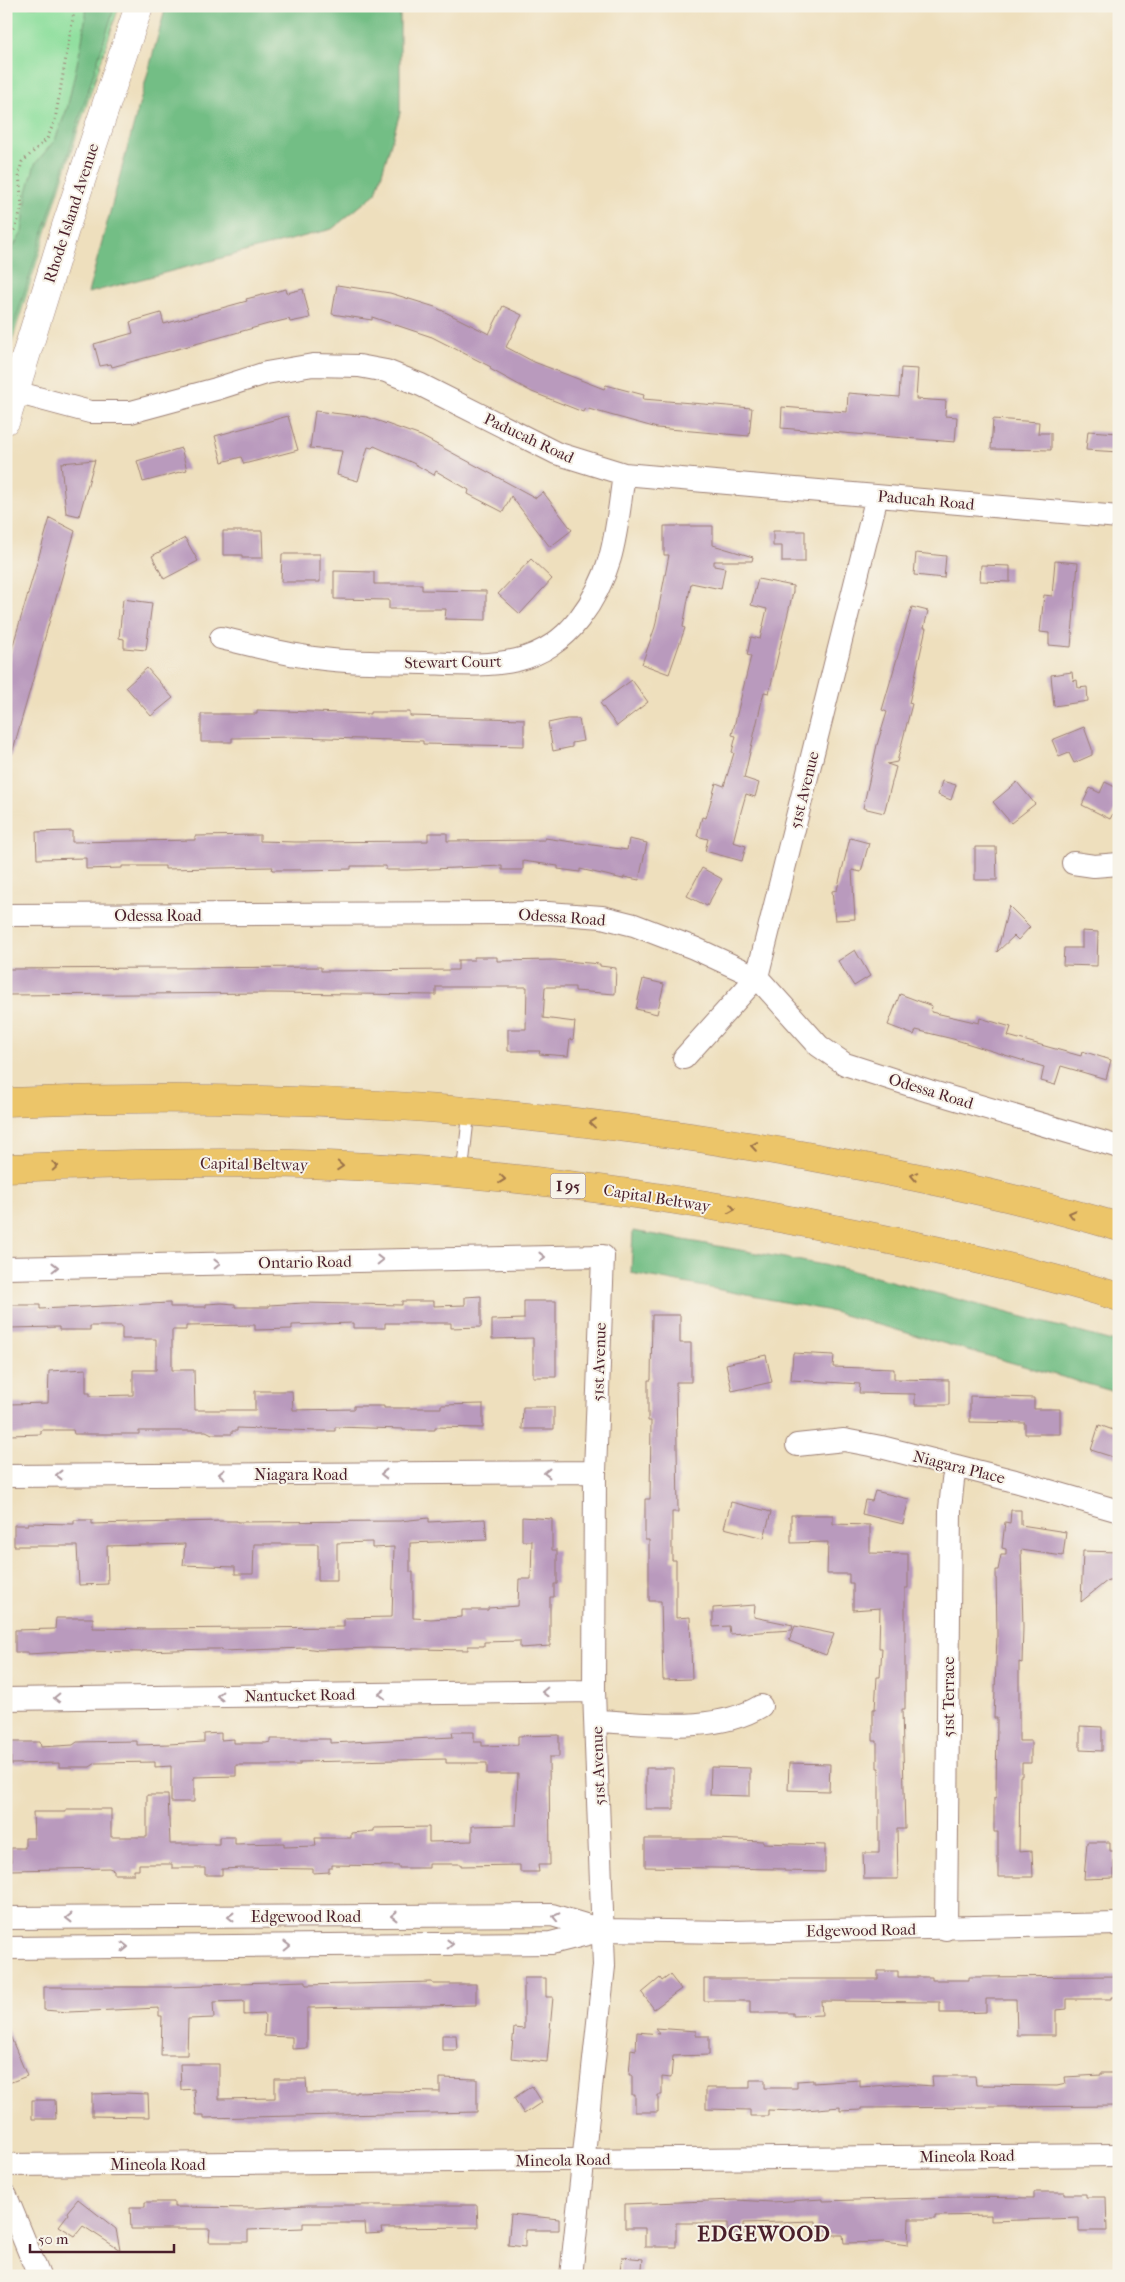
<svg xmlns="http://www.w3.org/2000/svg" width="1125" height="2282" font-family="'IM FELL French Canon',serif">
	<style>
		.green { fill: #8fdf9e; stroke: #6c7f64 }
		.forest { fill: #73be85; stroke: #5e6e58 }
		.building { fill: #b99abd }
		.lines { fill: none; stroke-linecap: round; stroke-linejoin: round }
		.service-casing { stroke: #9c7f74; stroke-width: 13 }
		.minor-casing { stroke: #9c7f74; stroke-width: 24 }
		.tertiary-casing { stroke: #9c7f74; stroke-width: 29 }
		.motorway-casing { stroke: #9c7f74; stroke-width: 29 }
		.path { stroke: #9c7f74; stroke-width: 3; stroke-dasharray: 1 4; stroke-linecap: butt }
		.service { stroke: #fff; stroke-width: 11 }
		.minor { stroke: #fff; stroke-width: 22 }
		.tertiary { stroke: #fff; stroke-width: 28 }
		.motorway { stroke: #ecc569; stroke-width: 28 }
		.oneway { stroke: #9b724a }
		.oneway2 { stroke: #ae9aa0 }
		.labels { text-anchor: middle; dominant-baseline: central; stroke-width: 4; stroke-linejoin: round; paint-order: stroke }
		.shield { fill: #f7f3e8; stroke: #7e5f64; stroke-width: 1 }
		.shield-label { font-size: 15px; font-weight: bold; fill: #4a1f2b }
		.street-label { font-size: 16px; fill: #4a1f2b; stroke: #f7f3e8 }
		.district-label { font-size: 21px; font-weight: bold; letter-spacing: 1px; fill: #4a1f2b; stroke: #f7f3e8 }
	</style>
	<rect width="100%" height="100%" fill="#f7f3e8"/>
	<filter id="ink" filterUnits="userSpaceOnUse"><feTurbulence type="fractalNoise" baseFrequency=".02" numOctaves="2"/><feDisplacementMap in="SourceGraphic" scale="10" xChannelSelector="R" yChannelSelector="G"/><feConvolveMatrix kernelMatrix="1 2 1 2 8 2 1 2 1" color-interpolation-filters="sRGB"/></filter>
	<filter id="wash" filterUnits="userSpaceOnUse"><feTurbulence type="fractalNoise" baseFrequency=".0096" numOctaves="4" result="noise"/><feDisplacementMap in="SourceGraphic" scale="20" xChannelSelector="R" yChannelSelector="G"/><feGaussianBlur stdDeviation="1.12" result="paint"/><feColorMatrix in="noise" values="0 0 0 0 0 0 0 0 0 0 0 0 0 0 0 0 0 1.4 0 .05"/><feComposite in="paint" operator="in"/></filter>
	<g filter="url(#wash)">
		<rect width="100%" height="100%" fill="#eedfbd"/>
		<path class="green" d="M6 6H119L70 155 6 360Z"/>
		<path class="forest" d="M87 6H115L6 351V258L22 233 27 192 35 164 55 140 67 109 82 41Z
			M166 6H400V113L376 193 332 229 88 293Z
			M633 1231 846 1269 1119 1343V1393L826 1310 631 1273Z"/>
		<g id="blocks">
			<path class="building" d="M337 285 390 293 435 307 489 334 503 306 522 315 506 347 534 362 604 389 606 385 644 395 643 399 752 408 749 436 657 428 585 408 583 412 532 392 490 369 491 367 432 337 372 317V320L332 314Z
				M286 289 287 293 303 289 310 318 290 322 289 319 268 324 112 367 111 364 100 366 94 344 133 333 130 322 161 313 164 324 247 301 246 299Z
				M901 368 918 369 916 399 946 401 945 416 957 417 955 442 781 428 782 407 847 412 848 393 899 397Z
				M315 411 367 417 421 436 536 498 543 492 572 530 550 547 511 496 503 512 468 494 469 490 436 471 434 475 413 463 374 446 372 448 368 447 358 481 337 475 342 451 310 448Z
				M288 416 298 450 244 464 241 457 222 462 215 436Z
				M993 419 1039 422 1038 433H1051V450L991 449Z
				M1088 431 1119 433V452L1086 450Z
				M181 448 187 470 143 482 137 461Z
				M95 460 79 516 66 513 61 463Z
				M50 518 75 531 11 757 6 756V669Z
				M664 526H713V545L753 557 752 561H714V566L725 568 721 589 691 583 683 627 685 628 669 674 642 664 655 627 669 555H664Z
				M223 531H262L263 558H242V555H223Z
				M773 531H805V562H782V546H773Z
				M185 538 198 561 164 579 152 556Z
				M916 553 946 556 944 578 914 575Z
				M282 554H320V582H281Z
				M531 559 552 579 520 614 498 594Z
				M1055 561 1078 563 1071 647 1049 645V633L1040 632 1044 595 1052 596Z
				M981 565 1010 566V582L980 581Z
				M334 571 374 572V584H422V590L486 591V620L445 619 446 609H389V600L334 599Z
				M758 579 793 586V592L769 693 764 692 744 778 759 783 755 797 746 794 737 826 733 842 746 846 742 861 705 851 708 839 697 836 702 817 706 818 716 783 724 786 734 753 732 752 736 736 732 735 751 656 747 655 751 637 760 639 767 609 751 605Z
				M123 599 152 603 146 650 124 648V639L119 638Z
				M912 607 928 611 924 628H926L909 703 912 704 897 762 887 764 896 767 884 813 863 808 877 745 887 712 882 710Z
				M147 668 173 698 151 716 126 687Z
				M1072 672 1073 681 1077 680 1078 688 1087 687 1088 701 1054 706 1051 675Z
				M632 680 648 702 617 726 600 703Z
				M257 710 370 714V712H410V716L524 719V746L423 744V741L297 737 232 738V742H201V714H257Z
				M567 719H579L583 741 572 743V747L553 751 548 723Z
				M1084 727 1092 749V755L1074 763 1069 753 1059 757 1052 740Z
				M942 781 956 785 951 800 938 795Z
				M1017 782 1035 804 1011 823 993 802Z
				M1105 782 1119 789V803L1110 819 1082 805 1090 788 1100 793Z
				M72 831V842L195 840V836L260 835V841L295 842 428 841V833H447V841L545 840V838L627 850 629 839 647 843 639 880 624 877 623 879 580 869V872L558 869V866L523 861V870H502V866L408 870H386V866H351V869L295 870H272L273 867 165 869V866H122V868L86 869V858L37 859 36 832Z
				M850 838 869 843 861 872 852 870 855 919 835 920 832 891 837 890Z
				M975 847H996L997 880H975Z
				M702 868 722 879 707 906 687 896Z
				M1009 906 1030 927 1018 940 1014 936 997 952Z
				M1082 931 1098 932 1097 966 1063 965 1064 948H1082Z
				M855 950 870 976 854 986 838 961Z
				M474 957H497V961L554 960 600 964V966L616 968 615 994 575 991V987H545L543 1018 575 1022 573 1040 570 1039 568 1056 539 1054 540 1051H508V1029H526L527 987H436V995L271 993 6 995V969L321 967V971L458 970V960H474Z
				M643 979 664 984 657 1014 636 1009Z
				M900 994 932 1006 931 1012 979 1023 980 1018 1011 1027 1008 1036 1081 1056 1082 1051 1111 1060 1106 1079 1061 1066 1055 1085 1041 1081 1044 1067 953 1039 916 1030 914 1035 888 1025Z
				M481 1296V1327L451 1328V1323H385V1328H353V1323L292 1325V1329L255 1330V1325L186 1326V1330H172V1370H194L195 1410H255V1391H292L293 1410 354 1409V1406H384V1408H441V1405L483 1404V1428L435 1427V1430H403V1429L335 1427V1431H317L237 1428V1431H232V1434H212L206 1431H139V1434H74L73 1430H41V1434L10 1435 9 1404 48 1403 49 1371 86 1369V1393H90V1396L133 1395V1370H156V1339H122V1326H90V1330H59V1327L9 1328V1305H40V1309L170 1303V1307H206V1304L222 1303 235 1304V1307H269V1305L304 1303 402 1305V1301H434V1306L465 1305V1297Z
				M524 1301H556V1377H533V1338L492 1339V1320L524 1319Z
				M652 1315H680V1343H691V1382H676L678 1512H672V1560H676V1618L690 1617 692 1679 663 1680 661 1601H649V1540H645V1499H650L651 1421H648V1380H651Z
				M793 1353 834 1355 833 1367 894 1369V1379L949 1380V1405H915V1394L859 1393 860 1384 791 1380Z
				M766 1355 772 1382 732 1391 726 1364Z
				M970 1396 1034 1398V1409H1060V1434H1025V1423L970 1422Z
				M523 1407H554V1429H522Z
				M1099 1425 1119 1432V1459L1091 1450Z
				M875 1491 909 1499 903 1524 862 1514 865 1500 872 1501Z
				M731 1502 771 1512 764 1538 724 1528Z
				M1011 1510H1021V1525L1066 1532 1063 1556 1021 1550 1023 1627 1022 1663 1019 1662V1741H1031V1763H1022V1776H1020L1019 1852 1032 1851 1033 1877H998V1832H994V1798H996L997 1718H994L997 1635 996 1570H998L1001 1555H1006V1549L1002 1548 1005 1522 1010 1523Z
				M791 1515H833V1524L870 1525V1553L908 1554V1588H905V1709H902L905 1829H897L898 1879H864L863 1853H879V1768H877V1741H873V1709H875L877 1677H880L882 1648H879L880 1608 853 1610V1583H849V1574H827L828 1542 791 1543Z
				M522 1517 552 1519V1550H557V1584H554V1597H550V1646L520 1648V1641L484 1642V1646H468V1650L370 1648 319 1650 305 1648 222 1651V1649H208L142 1651V1652L80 1651 28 1654V1652H15V1630L55 1629 56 1618H93V1628L150 1629 344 1627V1618L392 1617 394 1547 372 1548V1542L337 1543V1581H318V1544H254L253 1574H235V1567L183 1565 185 1544 107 1546 108 1584 79 1585 77 1546H14V1525H28V1523L74 1524V1520H92V1524L221 1521H237V1522L400 1521 429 1518V1522L485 1519 487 1540 410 1543V1572H413V1618L431 1619 462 1617V1610H488V1608L518 1606 519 1579H531L532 1541H522Z
				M1083 1551 1118 1552 1117 1580H1108L1081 1602Z
				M755 1605 754 1617 793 1625 792 1630 730 1634 729 1626 713 1627V1608Z
				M795 1626 834 1634 826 1655 789 1641Z
				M1080 1726 1102 1727V1751L1080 1750Z
				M452 1732H474V1742H482V1746L518 1745V1736L559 1735V1757H549L550 1865H538L539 1872H520V1865L461 1866V1864H429V1868H399V1866L332 1865V1868H329V1872L313 1873V1869L242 1868 222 1869V1875H205V1868H172V1864H139V1870H134V1874H114V1870L109 1868 11 1870V1848H25V1838H34L33 1812H66V1809H111V1837H147V1795H168L170 1844H219V1837H235V1844L284 1843V1847L316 1846 315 1838H351V1833L374 1831V1828L429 1827V1842L472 1841V1826L516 1825 518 1774H487V1763H446V1759L300 1762V1765H236V1776L194 1777V1802H171V1766L155 1767V1762L96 1763 90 1767H59V1763L11 1764V1742H40L41 1747 73 1745 77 1742 137 1741V1745L169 1744 204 1742V1734L221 1733V1740L234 1739V1743H266L270 1742V1739H330V1743L453 1737Z
				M789 1763 830 1764 829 1791 788 1790Z
				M711 1767 750 1768V1796L710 1795Z
				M646 1768H674V1809H646Z
				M645 1839H714L763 1841V1843L825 1845V1872L784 1871V1869L645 1867Z
				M1087 1842H1110V1851H1114V1878L1084 1879Z
				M878 1971H898V1977H932V1980H969V1977L1119 1976V1997H1111V1999H1067V2009L1056 2010V2035H1017L1016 1999H986V2012L960 2013H940V2002L821 2001 822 2015 793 2016V2013H750V2001H704V1979H878Z
				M670 1975 681 1989 654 2009 642 1993 660 1978 662 1981Z
				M524 1978H546V1997H553L547 2062 511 2058 514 2028 524 2029Z
				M306 1981V1985L432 1982 433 1984H476V2005L307 2008V2048L292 2049V2037L264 2036 265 2014 244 2015V2001L213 2002 214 2018 188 2019 187 2055H161L162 2016H159V2008L68 2012 44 2010V1987H169L204 1986V1984Z
				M6 2026 27 2076 6 2084Z
				M655 2028 696 2031V2036H709V2055L673 2056 671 2078 662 2077V2095H658V2112H635V2095H632V2075H629L631 2049 636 2050 637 2032 660 2034Z
				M442 2035H456L457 2050H442Z
				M180 2064H219V2099L275 2098V2079H306L307 2093H357V2092L388 2091 440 2092V2078L477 2079V2112L204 2118V2115H196L194 2089 181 2090Z
				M1101 2073H1119V2106L861 2108V2110L840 2111V2107L795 2111 768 2110V2116H750V2110L706 2109V2088H750V2080H765V2088H797V2081L813 2080V2083L860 2080V2087L903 2084 933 2086 932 2076H975L976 2085 1057 2086 1066 2084 1065 2077 1101 2075Z
				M532 2086 542 2102 524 2114 514 2098Z
				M124 2093 148 2094 149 2117 92 2116V2094Z
				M32 2100H55L56 2119H32Z
				M1034 2192H1065V2194H1086V2197H1106L1107 2231H1079V2218L991 2221V2215L935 2216V2219H909L908 2245 885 2242 844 2243 843 2235H816V2221L744 2223V2234L728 2235V2223H676V2247H645V2228H625V2204L736 2200 771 2202 823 2199V2201L955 2197 1034 2198Z
				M78 2199 116 2229 120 2250 83 2226 75 2236 59 2226 68 2214 67 2212Z
				M145 2202H174V2207L258 2208 307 2205H477L478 2227 382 2228 383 2233 366 2234 365 2223H303V2228L248 2230V2242H209L210 2229H131L130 2207H145Z
				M511 2214 559 2219V2230H525V2247L508 2245Z
				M622 2257 643 2259 641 2276H619Z"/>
		</g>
	</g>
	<g filter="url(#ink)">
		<use href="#blocks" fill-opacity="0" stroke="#9c7f74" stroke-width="1"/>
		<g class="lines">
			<defs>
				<path id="service" d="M462 1174 469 1111"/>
				<path id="minor" d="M15 392 90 412H131L216 389 266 373 313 365 359 366 386 371 421 385 556 453 624 474 1119 517
					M221 638C248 644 275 652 302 656 341 663 383 662 423 663 454 664 487 667 517 660 542 654 564 639 579 619 615 572 616 531 624 474
					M1073 863 1094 866 1119 864
					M6 915 548 913 602 917 634 925 694 948 757 977 819 1046 845 1064 929 1091 1119 1147
					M684 1058 757 977 877 496
					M6 1268 603 1256 595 1472 594 1691 604 1966 571 2276
					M797 1445 844 1440 881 1447 1015 1481 1119 1511
					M6 1476 595 1472
					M6 1699 594 1691
					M596 1721C648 1723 715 1734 761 1706
					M6 1918 552 1915 602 1930
					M946 1929 950 1509 953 1480 957 1466
					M6 1948 551 1943 603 1930 729 1932 1119 1924
					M6 2165 1119 2155
					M6 2196 39 2276"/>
				<path id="tertiary" d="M6 420 66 226 139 6"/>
				<path id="motorway" d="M6 1102C292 1090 574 1110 855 1165 943 1182 1033 1201 1119 1227
					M6 1168C113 1164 221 1161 329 1165 505 1172 682 1197 855 1233 944 1251 1033 1271 1119 1297"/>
			</defs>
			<use href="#service" class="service-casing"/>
			<use href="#minor" class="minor-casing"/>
			<use href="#tertiary" class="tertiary-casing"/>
			<use href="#motorway" class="motorway-casing"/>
			<path class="path" d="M6 243 16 227 22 207 19 173 22 162 47 139 55 120 75 6"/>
			<use href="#service" class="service"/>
			<use href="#minor" class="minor"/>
			<use href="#tertiary" class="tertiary"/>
			<use href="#motorway" class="motorway"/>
		</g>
		<defs><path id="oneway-chevron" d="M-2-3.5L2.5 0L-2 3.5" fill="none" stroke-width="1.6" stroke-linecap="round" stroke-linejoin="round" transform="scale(1.25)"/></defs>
		<g class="oneway">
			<use href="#oneway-chevron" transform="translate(593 1123) rotate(-174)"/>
			<use href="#oneway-chevron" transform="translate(754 1146) rotate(-172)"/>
			<use href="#oneway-chevron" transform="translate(55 1166) rotate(-3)"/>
			<use href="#oneway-chevron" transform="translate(340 1166) rotate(4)"/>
			<use href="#oneway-chevron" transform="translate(914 1176) rotate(-169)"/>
			<use href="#oneway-chevron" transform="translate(502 1179) rotate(6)"/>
			<use href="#oneway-chevron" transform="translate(732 1209) rotate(9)"/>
			<use href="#oneway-chevron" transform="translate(1072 1214) rotate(-166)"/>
		</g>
		<g class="oneway2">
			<use href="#oneway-chevron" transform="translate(542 1257) rotate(-1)"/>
			<use href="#oneway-chevron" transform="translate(380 1260) rotate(-1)"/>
			<use href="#oneway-chevron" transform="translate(217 1264) rotate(-1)"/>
			<use href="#oneway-chevron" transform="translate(55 1267) rotate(-1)"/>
			<use href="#oneway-chevron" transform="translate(547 1473) rotate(180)"/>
			<use href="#oneway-chevron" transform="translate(222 1474) rotate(180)"/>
			<use href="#oneway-chevron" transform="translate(384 1474) rotate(180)"/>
			<use href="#oneway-chevron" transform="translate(59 1475) rotate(180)"/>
			<use href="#oneway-chevron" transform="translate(545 1692) rotate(179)"/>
			<use href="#oneway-chevron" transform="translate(382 1694) rotate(179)"/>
			<use href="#oneway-chevron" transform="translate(220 1696) rotate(179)"/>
			<use href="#oneway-chevron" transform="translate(57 1698) rotate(179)"/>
			<use href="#oneway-chevron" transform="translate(394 1916) rotate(180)"/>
			<use href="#oneway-chevron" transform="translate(231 1917) rotate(180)"/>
			<use href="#oneway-chevron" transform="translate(556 1917) rotate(-167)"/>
			<use href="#oneway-chevron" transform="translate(69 1918) rotate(180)"/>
			<use href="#oneway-chevron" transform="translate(450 1944) rotate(-1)"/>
			<use href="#oneway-chevron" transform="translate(287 1946) rotate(-1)"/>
			<use href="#oneway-chevron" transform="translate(125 1947)"/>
		</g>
	</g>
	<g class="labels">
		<rect class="shield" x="550.5" y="1173.5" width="35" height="25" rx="4"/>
		<g class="shield-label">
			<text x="568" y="1186">I 95</text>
		</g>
		<g class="street-label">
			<text transform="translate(71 213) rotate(-72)">Rhode Island Avenue</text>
			<text transform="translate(529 438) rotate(25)">Paducah Road</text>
			<text transform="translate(926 500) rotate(5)">Paducah Road</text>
			<text transform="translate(453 662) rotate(-1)">Stewart Court</text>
			<text transform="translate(804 790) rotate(-76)">51st Avenue</text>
			<text x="158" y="915">Odessa Road</text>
			<text transform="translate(562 917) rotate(4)">Odessa Road</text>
			<text transform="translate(931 1091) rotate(17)">Odessa Road</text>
			<text transform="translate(254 1164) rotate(1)">Capital Beltway</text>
			<text transform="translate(657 1198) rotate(9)">Capital Beltway</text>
			<text transform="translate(305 1262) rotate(-1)">Ontario Road</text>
			<text transform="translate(599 1362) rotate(-88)">51st Avenue</text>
			<text transform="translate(959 1467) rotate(14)">Niagara Place</text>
			<text x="301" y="1474">Niagara Road</text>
			<text transform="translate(300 1695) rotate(-1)">Nantucket Road</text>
			<text transform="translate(948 1697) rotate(-90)">51st Terrace</text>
			<text transform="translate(598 1766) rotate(-92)">51st Avenue</text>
			<text x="306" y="1916">Edgewood Road</text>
			<text transform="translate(861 1930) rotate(-1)">Edgewood Road</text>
			<text transform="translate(967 2156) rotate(-1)">Mineola Road</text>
			<text transform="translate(563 2160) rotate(-1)">Mineola Road</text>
			<text x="158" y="2164">Mineola Road</text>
		</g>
		<g class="district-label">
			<text x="764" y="2234">EDGEWOOD</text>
		</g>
	</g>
	<rect width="1125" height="2282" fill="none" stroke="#f7f3e8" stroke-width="25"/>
	<path d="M30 2244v8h144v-8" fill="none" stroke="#4a1f2b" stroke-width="2.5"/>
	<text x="38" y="2244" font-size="15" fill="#4a1f2b" stroke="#f7f3e8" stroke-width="4" paint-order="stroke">50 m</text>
</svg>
